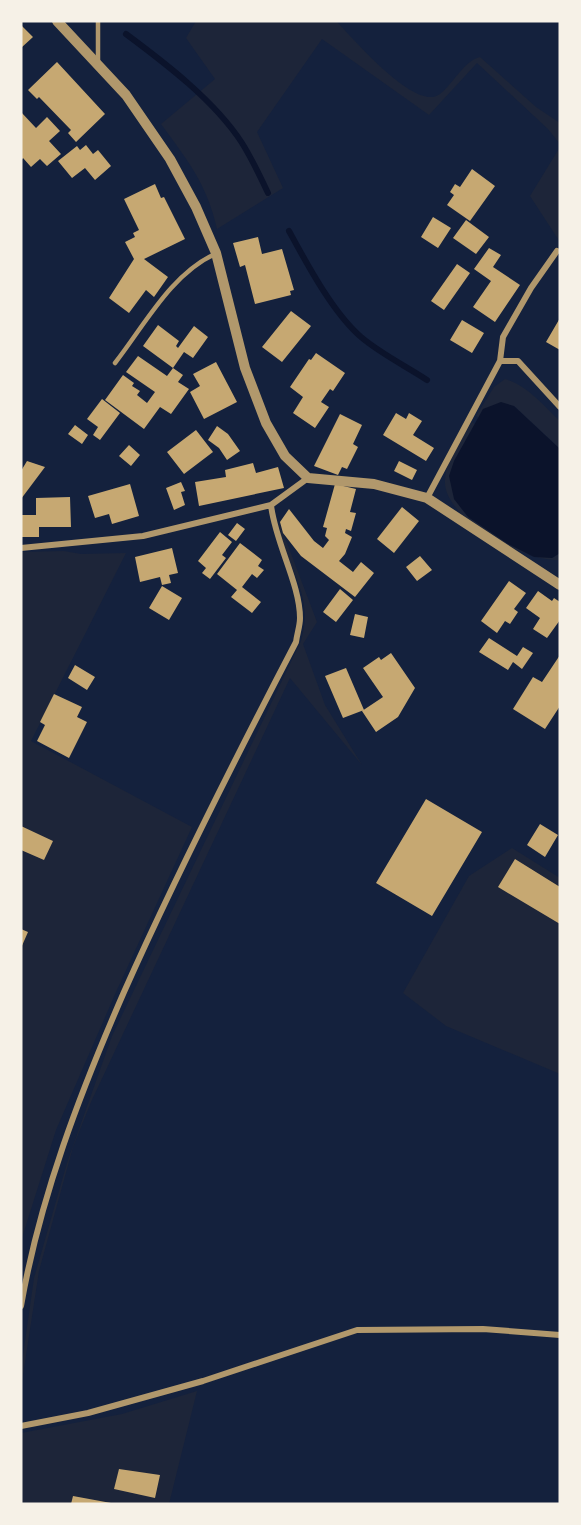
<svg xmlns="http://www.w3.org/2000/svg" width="581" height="1525" font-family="Jost,sans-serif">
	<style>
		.green { fill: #1d2539 }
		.water { fill: #0b132b }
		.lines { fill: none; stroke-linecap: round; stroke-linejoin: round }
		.stream { stroke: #0b132b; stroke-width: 6 }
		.building { fill: #c6a872 }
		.service { stroke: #b1986c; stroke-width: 4.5 }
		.minor { stroke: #b1986c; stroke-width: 6 }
		.tertiary { stroke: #b1986c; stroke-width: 10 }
	</style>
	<rect width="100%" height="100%" fill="#14213d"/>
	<path class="green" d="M196 21H336C353 38 416 113 440 94 453 84 464 61 480 57L536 107 560 123V144L548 129 477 63 429 115 322 39 257 132 283 188 217 229C207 184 188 161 161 124L215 79 186 38Z
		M560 147V242L530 196Z
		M505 379C528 386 543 405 560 421V449L514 406 483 409 480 419 476 416 494 387Z
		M472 422 476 425 454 461 552 558 560 553V560C526 563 442 518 445 480 446 459 461 439 472 422Z
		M279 522 317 622 303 644 325 705 362 765 290 678 91 1102 73 1147 39 1271 21 1388V1369L34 1278 67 1163 112 1036 301 641C316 589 282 567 279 522Z
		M64 551 81 554 126 553 31 741 192 827 116 992 56 1130 21 1241V552Z
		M512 848 560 878V1074L446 1026 403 993 469 876Z
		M197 1391 169 1504H21V1433L122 1414Z"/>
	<path class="water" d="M501 402 514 406 560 449V553L552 558 534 557 508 544 468 517 454 499 449 476 454 461 483 409Z"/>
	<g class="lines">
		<path class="stream" d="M126 34C165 63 215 101 242 143 252 159 260 176 268 193
			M289 231C307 264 333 313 361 337 381 354 406 366 427 380"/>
	</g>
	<path class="building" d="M21 25 33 37 21 48Z
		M57 62 105 114 76 142 68 133 71 130 39 97 37 99 28 90Z
		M21 112 36 128 47 117 60 131 49 141 61 154 47 166 40 159 31 167 23 158 21 161Z
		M86 145 93 154 98 150 111 166 95 180 85 168 72 178 58 161 77 146 80 150Z
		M472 169 495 186 470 221 447 205 454 195 450 192 455 184 460 187Z
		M155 184 161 198 164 197 185 239 144 259 168 277 154 297 146 290 129 313 109 298 134 259 125 242 135 237 133 233 139 230 124 199Z
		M433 217 451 228 438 248 421 237Z
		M466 220 489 237 476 254 453 238Z
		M258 237 262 254 282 249 294 290 290 291 291 295 255 304 245 265 240 267 233 243Z
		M489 248 501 255 493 267 520 285 495 322 473 307 491 281 474 269Z
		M457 264 470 273 444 310 431 301Z
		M291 311 311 326 282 362 262 347Z
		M560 318V350L546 342Z
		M462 320 484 333 472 353 450 340Z
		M158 325 179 341 176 346 178 348 194 326 208 337 193 358 184 352 173 368 143 346Z
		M316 353 345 373 333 391 330 389 321 402 329 407 315 428 293 413 303 397 290 387 309 359 311 360Z
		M138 356 167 376 173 368 183 375 178 382 189 389 171 414 160 407 144 429 105 400 123 375 134 383 132 386 140 391 137 395 147 403 155 392 126 372Z
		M216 362 237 402 204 419 190 392 200 386 193 374Z
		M102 399 120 413 100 440 93 435 98 427 87 419Z
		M396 413 406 419 409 413 422 421 413 435 434 448 426 461 383 435Z
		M340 414 362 425 353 444 358 447 347 469 342 467 338 475 314 466Z
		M75 425 88 435 82 444 68 434Z
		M217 426 228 434 240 451 227 460 219 448 208 440Z
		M196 430 213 452 184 474 167 452Z
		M129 445 140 455 131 466 119 456Z
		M27 461 45 467 21 499V471Z
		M399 461 417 470 412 480 394 471Z
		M253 463 256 473 278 467 284 488 199 506 195 482 226 477 225 470Z
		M181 482 185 491 181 492 185 505 174 510 166 488Z
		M130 484 139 516 112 524 109 514 95 518 88 496Z
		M335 484 356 489 350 512 356 513 351 531 346 529 345 533 352 537 345 554 339 561 353 572 361 562 374 573 355 597 301 556 283 533 280 522 289 509 314 541 323 548 329 540 325 536 327 528 323 527Z
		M70 497 71 527H39V537H21V515H36V498Z
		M402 507 419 521 394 553 377 539Z
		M237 523 245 529 236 541 228 535Z
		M220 532 232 542 222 555 226 558 210 579 202 573 206 568 198 561Z
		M240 543 262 560 258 566 264 570 257 578 252 574 242 587 261 602 252 613 231 597 237 590 217 574Z
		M172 548 178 573 169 575 171 583 162 585 160 577 140 582 135 557Z
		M420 556 432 570 417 581 406 567Z
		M509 581 526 593 514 609 518 612 510 624 505 621 497 633 481 621Z
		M162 586 182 598 169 620 149 608Z
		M340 589 353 600 336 622 323 612Z
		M538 591 552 601 554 598 560 602V620L547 638 533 629 540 618 526 608Z
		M355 614 368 617 364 638 350 635Z
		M489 638 517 656 523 647 533 653 522 669 513 662 508 670 479 652Z
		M391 653 415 688 398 717 376 732 362 711 383 697 363 668 379 657 381 660Z
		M560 655V706L545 729 513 709 533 677 542 682Z
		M75 665 95 677 87 690 68 678Z
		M346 668 364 710 343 718 325 676Z
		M54 694 82 707 77 717 87 722 69 758 37 741 45 725 40 722Z
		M426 799 482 832 432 916 376 883Z
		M540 824 558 835 545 857 527 845Z
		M21 826 53 841 44 860 21 850Z
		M515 859 560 887V924L498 887Z
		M21 929 28 932 21 948Z
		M119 1469 160 1475 155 1498 114 1489Z
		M73 1496 111 1503V1504H71Z"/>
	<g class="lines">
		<path class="service" d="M98 60V21
			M115 363C144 326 171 274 215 254"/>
		<path class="minor" d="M500 361 503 337 531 288 557 251
			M427 498 500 361H518L560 407
			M21 548 143 536 271 505 308 478
			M21 1306C40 1197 80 1093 124 992 177 873 236 757 296 642 297 634 300 626 300 618 300 584 275 542 271 505
			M21 1426 88 1413 203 1381 357 1330 483 1329 560 1335"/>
		<path class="tertiary" d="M57 21 126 95 170 159 196 207 216 253 245 368 266 423 285 456 308 478 374 484 427 498 560 585"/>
	</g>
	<rect width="581" height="1525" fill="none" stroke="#f6f1e7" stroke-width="45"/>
</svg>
